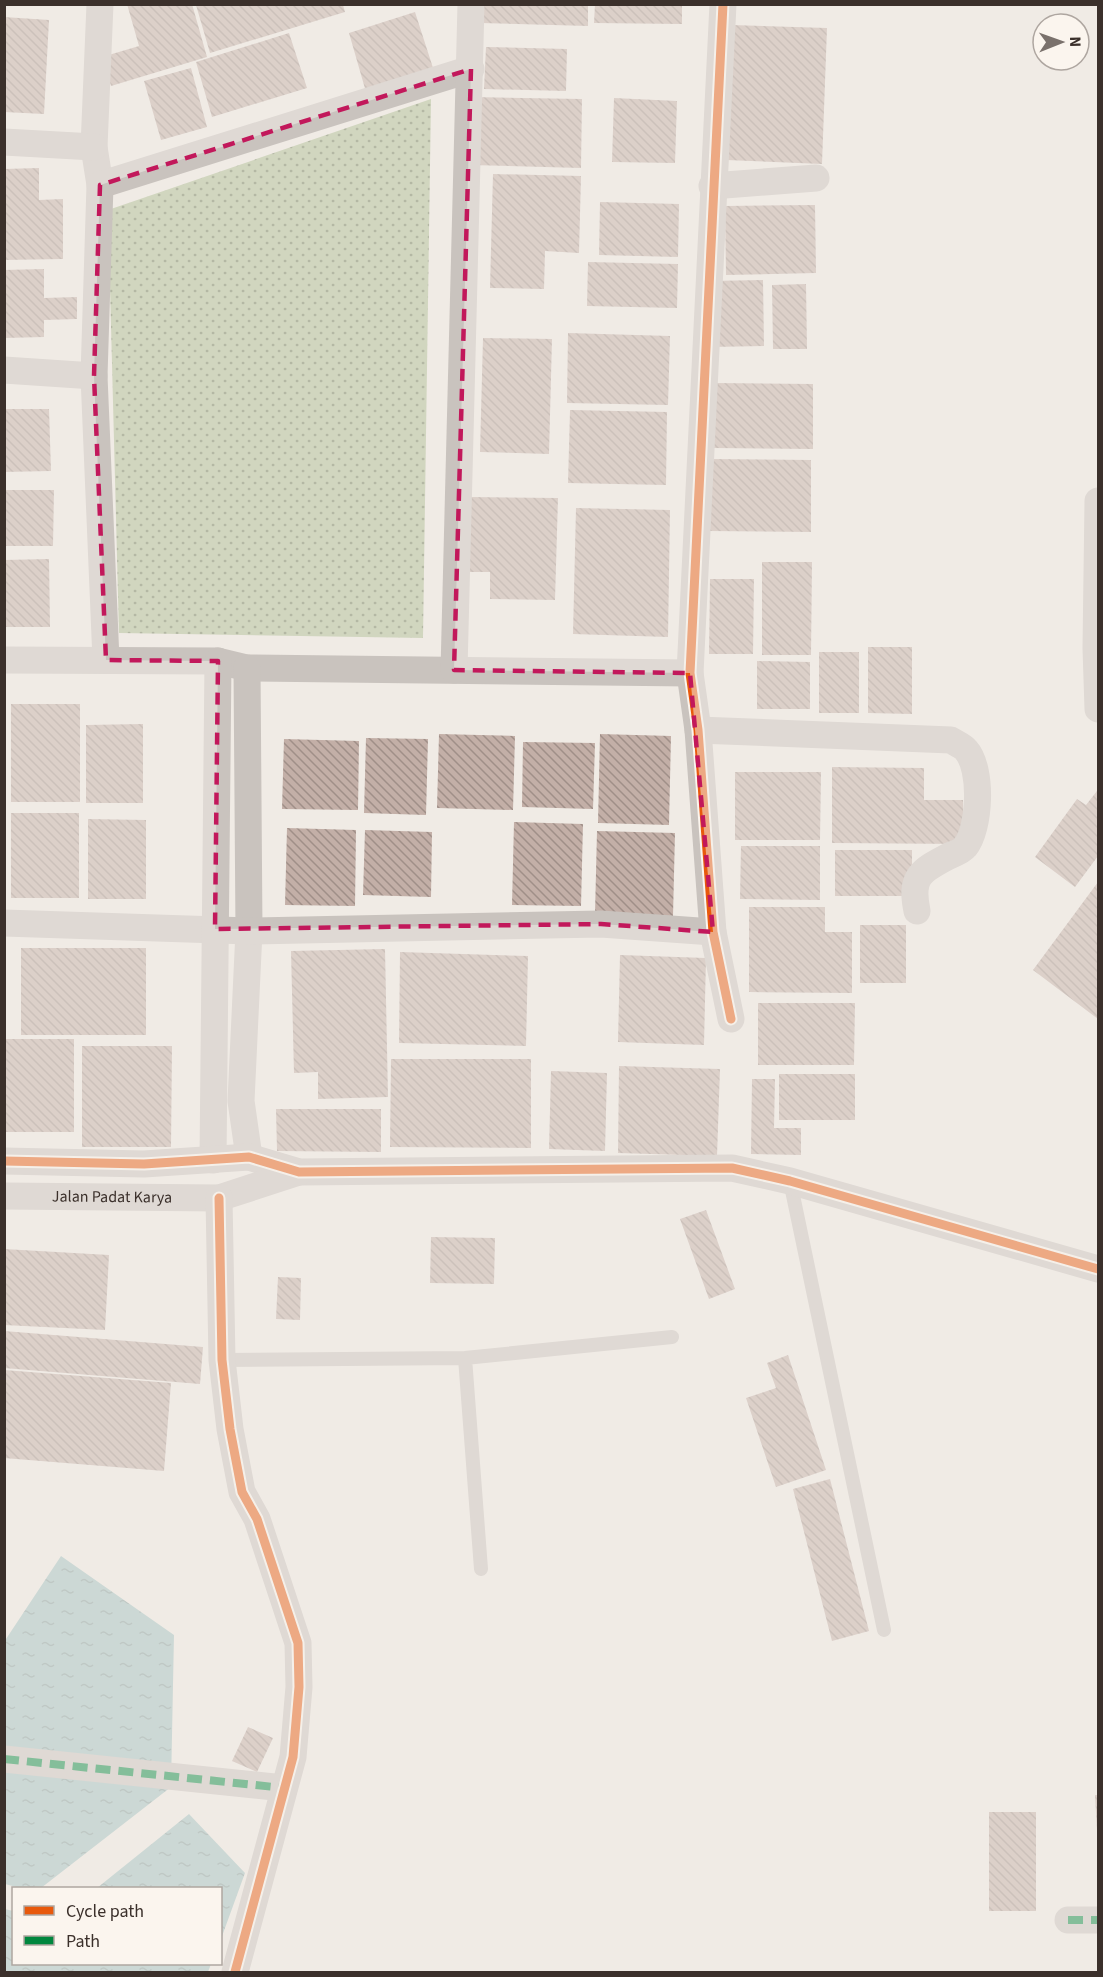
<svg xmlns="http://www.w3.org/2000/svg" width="1103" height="1977" font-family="'Source Sans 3',sans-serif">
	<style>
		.grass { fill: url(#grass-dots) }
		.water { fill: url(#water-ripples) }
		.building { fill: url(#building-back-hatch) }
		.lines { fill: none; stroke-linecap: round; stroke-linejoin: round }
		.lane { stroke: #c9c3be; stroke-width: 14 }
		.street { stroke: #c9c3be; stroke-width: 27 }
		.quiet { stroke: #00873e; stroke-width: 8; stroke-dasharray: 15 8; stroke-linecap: butt }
		.cycleway-casing { stroke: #fbf5ee; stroke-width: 13 }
		.cycleway { stroke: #e8590c; stroke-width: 9 }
		.marked { fill: none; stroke: #c2185b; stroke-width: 4.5; stroke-dasharray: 12 8; stroke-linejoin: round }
		.labels { text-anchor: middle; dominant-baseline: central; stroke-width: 4.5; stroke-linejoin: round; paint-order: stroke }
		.street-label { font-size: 16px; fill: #3b302b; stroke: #fbf5ee }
	</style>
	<defs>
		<pattern id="grass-dots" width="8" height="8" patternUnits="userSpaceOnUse" patternTransform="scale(1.5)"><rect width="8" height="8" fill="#d1d6bf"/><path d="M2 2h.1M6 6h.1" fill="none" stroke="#b4b8a4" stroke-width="1.8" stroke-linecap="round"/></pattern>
		<pattern id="water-ripples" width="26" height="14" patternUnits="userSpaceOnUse" patternTransform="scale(1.5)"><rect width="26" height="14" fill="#a1c2c1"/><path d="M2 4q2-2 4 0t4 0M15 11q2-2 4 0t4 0" fill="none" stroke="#849e9d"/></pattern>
		<pattern id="building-back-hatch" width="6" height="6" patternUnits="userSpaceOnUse" patternTransform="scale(1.5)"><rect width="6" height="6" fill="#c3afa7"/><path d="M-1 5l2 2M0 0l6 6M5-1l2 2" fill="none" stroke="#a08f88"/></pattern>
	</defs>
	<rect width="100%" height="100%" fill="#f0ebe5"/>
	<path class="grass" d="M431 99 423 638 119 633 108 210Z"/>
	<path class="water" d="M61 1556 174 1635 171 1787 41 1888H20L5 1884 4 1642Z
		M189 1814 245 1873 221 1939 220 1888H97Z
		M5 1909 13 1911 14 1964H211L208 1972H5Z"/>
	<path class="building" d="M127 4H192L207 57 111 86 102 57 139 46Z
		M481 4H588V26L480 23Z
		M595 4H682V24L594 23Z
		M196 5H343L345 12 210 53Z
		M415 12 434 71 366 92 349 33Z
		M4 17 49 20 44 114 4 112Z
		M731 25 827 28 822 164 726 160Z
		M289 33 307 88 212 117 196 62Z
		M486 47 567 49 566 91 484 89Z
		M191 68 207 127 161 140 144 81Z
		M472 97 582 99 581 168 471 165Z
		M614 98 677 101 675 163 612 162Z
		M39 168V200L63 199V259L4 260V169Z
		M493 174 581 176 579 253 545 251 544 289 490 288Z
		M600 202 679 204 678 257 599 255Z
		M815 205 816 273 726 275 725 206Z
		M588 262 678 264 677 308 587 306Z
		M44 269V298L77 297V319L44 320V337L4 338V270Z
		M763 280 764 346 711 347 710 281Z
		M806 284 807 349H773L772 285Z
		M568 333 670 336 668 405 567 403Z
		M483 338 552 339 549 454 480 452Z
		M713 383 813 384V449L713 448Z
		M4 409H49L51 471 4 472Z
		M570 410 667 412 666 485 568 483Z
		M708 459 811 460V532L708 531Z
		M4 490H54L53 546H4Z
		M469 497 558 498 555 600 490 599V572H468Z
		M576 508 670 510 668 637 573 634Z
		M49 559 50 627H4V560Z
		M762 562H812L811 655H762Z
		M710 579H754L753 654H709Z
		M868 647H912V714L868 713Z
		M819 652H859V713H819Z
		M757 661 810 662V709H757Z
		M11 704H80V802H11Z
		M143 724V803H86V725Z
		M439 734 515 736 513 810 437 808Z
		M600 734 671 736 669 825 598 823Z
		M366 738 428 739 426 815 364 813Z
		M284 739 359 741 358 810 282 809Z
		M523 742 595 743 593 809 522 807Z
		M832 767 924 768V800H963V844L832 843Z
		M735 772H821L820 840H735Z
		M1097 791 1098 856 1075 887 1035 857 1077 799 1086 805Z
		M11 813H79V898H11Z
		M88 819 146 820V899H88Z
		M514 822 583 824 581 906 512 905Z
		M287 828 356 830 355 906 285 905Z
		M365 830 432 832 431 897 363 895Z
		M597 831 675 833 673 916 595 914Z
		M741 846H820V900L740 899Z
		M835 850H912V896H835Z
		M1098 882V1019L1033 970Z
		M749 907H825V932H852V993L749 992Z
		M860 925H906V983H860Z
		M21 948H146V1035H21Z
		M385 949 388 1097 318 1099V1072L294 1073 291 951Z
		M400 952 528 956 526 1046 399 1043Z
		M620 955 706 958 704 1045 618 1042Z
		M758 1003H855L854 1065H758Z
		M4 1039H74V1132H4Z
		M82 1046H172L171 1147H82Z
		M391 1059H531V1148L390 1147Z
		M619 1066 720 1069 717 1156 618 1153Z
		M551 1071 607 1073 605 1151 549 1149Z
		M779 1074H855V1120H779Z
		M752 1079H775L774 1128H801V1155L751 1154Z
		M276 1109H381V1152L277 1151Z
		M706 1210 735 1289 709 1299 680 1219Z
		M431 1237 495 1238 494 1284 430 1283Z
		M4 1249 109 1255 105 1330 4 1325Z
		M278 1277 301 1278 300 1320 276 1319Z
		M4 1331 203 1347 200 1384 4 1368Z
		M788 1355 826 1470 776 1487 746 1398 776 1388 767 1363Z
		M4 1370 171 1383 164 1471 4 1458Z
		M830 1479 869 1631 832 1641 793 1489Z
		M248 1727 273 1738 257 1772 232 1761Z
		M1095 1795H1098V1830H1097Z
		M989 1812H1036V1911H989Z"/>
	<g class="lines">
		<path class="lane" d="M790 1181 884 1630
			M465 1358 481 1569
			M222 1360 465 1358 672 1337"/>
		<g class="street">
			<path d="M100 4 94 147 100 185 94 376 106 660"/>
			<path d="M723 4 690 673 698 730 713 932 731 1019"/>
			<path d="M4 142 94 147"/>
			<path d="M100 185 471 69"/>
			<path d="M712 186 816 178"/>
			<path d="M4 370 94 376"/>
			<path d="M1098 501 1096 648 1098 709"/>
			<path d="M4 660 218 661 247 668 690 673"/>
			<path d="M247 668 249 931 241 1101 249 1157"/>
			<path d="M454 670 471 4"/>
			<path d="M698 730 951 740C955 743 963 746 966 750 983 769 980 829 965 847 962 851 954 854 949 856 920 871 910 877 917 911"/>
			<path d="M4 923 249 931 601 924 713 932"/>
			<path d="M213 1160 218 661"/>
			<path d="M4 1161 144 1164 249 1157 299 1172 732 1168 790 1181 1098 1269"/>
			<path id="s1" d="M4 1196 219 1198 299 1172"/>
			<path d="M219 1198 222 1360 230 1429 242 1492 257 1519 298 1643 299 1687 293 1757 235 1972"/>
			<path d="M4 1759 284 1788"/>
			<path d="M1068 1920H1098"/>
		</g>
		<path class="quiet" d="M4 1759 284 1788
			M1068 1920H1098"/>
		<defs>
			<path id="cycleway" d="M723 4 690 673 698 730 713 932 731 1019
				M4 1161 144 1164 249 1157 299 1172 732 1168 790 1181 1098 1269
				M219 1198 222 1360 230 1429 242 1492 257 1519 298 1643 299 1687 293 1757 235 1972"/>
		</defs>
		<use href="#cycleway" class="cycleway-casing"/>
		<use href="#cycleway" class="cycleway"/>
	</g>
	<path d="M0 0H1103V1977H0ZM471 69 454 670 690 673 713 932 601 924 215 929 218 661 106 660 94 376 100 185Z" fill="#f0ebe5" fill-opacity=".55" fill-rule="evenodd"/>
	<path class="marked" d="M471 69 454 670 690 673 713 932 601 924 215 929 218 661 106 660 94 376 100 185Z"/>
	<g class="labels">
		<g class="street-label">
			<text stroke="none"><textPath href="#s1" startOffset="108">Jalan Padat Karya</textPath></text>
		</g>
	</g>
	<rect width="1103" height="1977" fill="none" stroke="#3b302b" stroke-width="12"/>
	<rect x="12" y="1887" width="210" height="78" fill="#fbf5ee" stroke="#aea6a0" stroke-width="1.5"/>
	<rect x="24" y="1906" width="30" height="9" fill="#e8590c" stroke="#aea6a0" stroke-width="1.5"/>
	<text x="66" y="1917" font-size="18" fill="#3b302b">Cycle path</text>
	<rect x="24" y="1936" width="30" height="9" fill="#00873e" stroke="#aea6a0" stroke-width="1.5"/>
	<text x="66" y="1947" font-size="18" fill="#3b302b">Path</text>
	<g transform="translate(1061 42) rotate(89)"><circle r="28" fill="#fbf5ee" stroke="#aea6a0" stroke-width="1.5"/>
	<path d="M0-4.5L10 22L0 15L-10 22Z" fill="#7a716c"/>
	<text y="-9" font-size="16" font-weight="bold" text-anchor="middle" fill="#3b302b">N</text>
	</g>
</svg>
